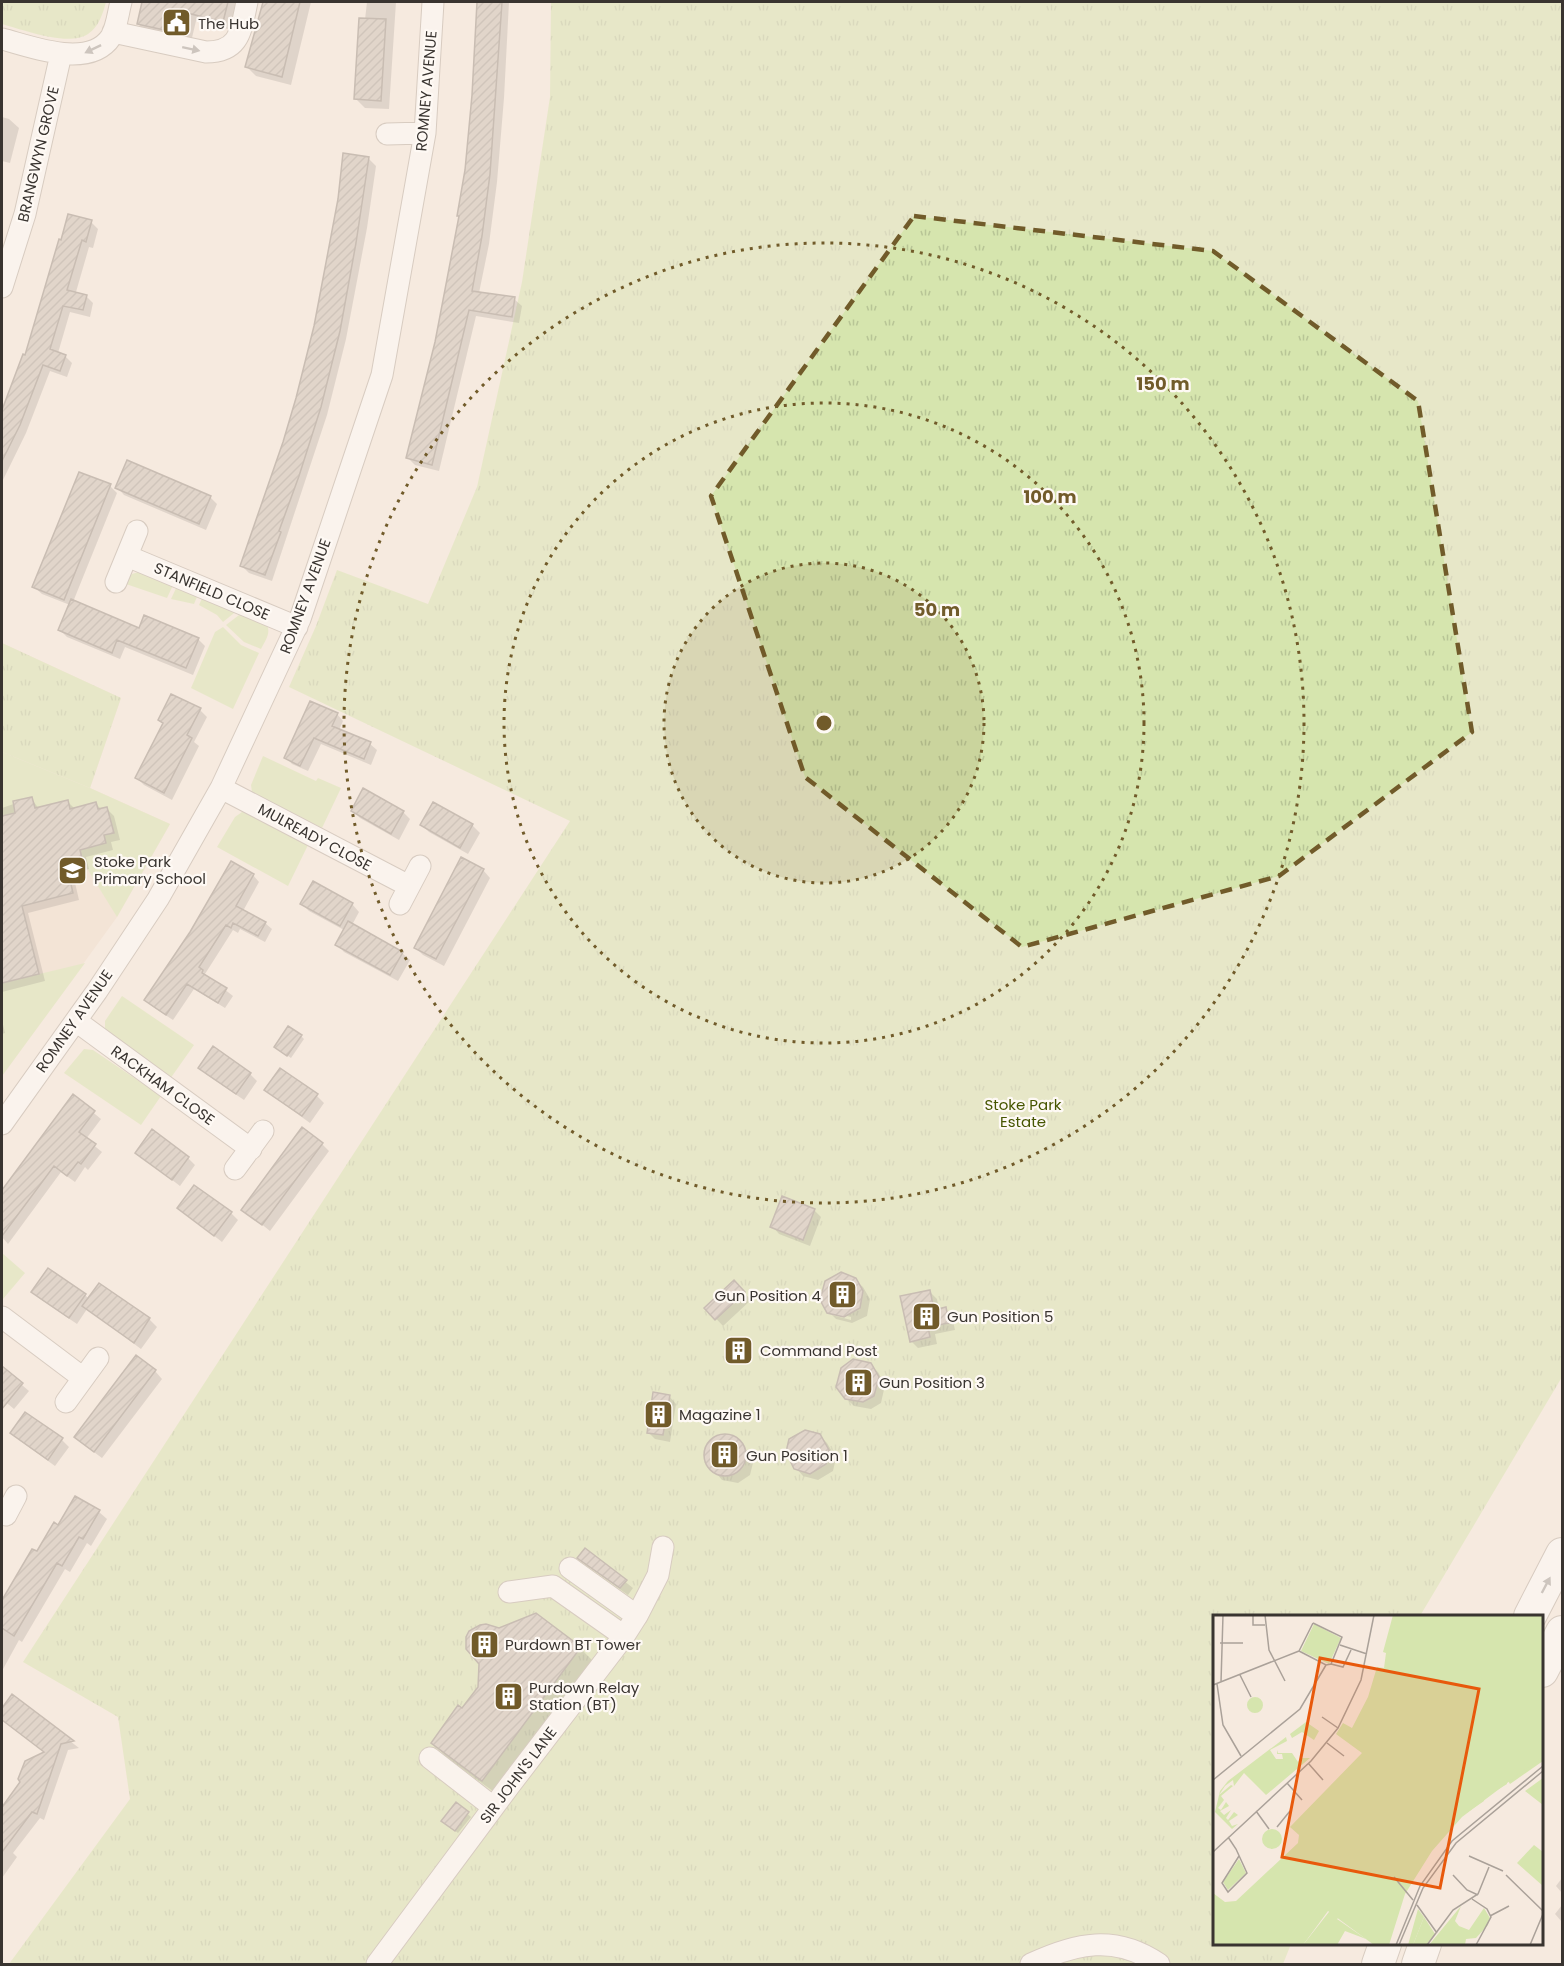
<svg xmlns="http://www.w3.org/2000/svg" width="1564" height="1966" font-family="Poppins,sans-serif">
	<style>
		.built { fill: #efddcc }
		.grass { fill: #d6e5ae }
		.park { fill: url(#park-tufts) }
		.shadow { fill: #0003 }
		.building { fill: url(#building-hatch); stroke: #92887e; stroke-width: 1.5 }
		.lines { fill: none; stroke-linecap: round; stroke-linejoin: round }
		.minor-casing { stroke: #b3a89d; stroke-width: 23 }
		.highway-casing { stroke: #b3a89d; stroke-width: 34 }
		.minor { stroke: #fff; stroke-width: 21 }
		.highway { stroke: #fff; stroke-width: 32 }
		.oneway { fill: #9c9a98 }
		.marked { fill: none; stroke: #715b2a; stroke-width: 4.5; stroke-dasharray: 12 8; stroke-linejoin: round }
		.ring { fill: none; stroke: #715b2a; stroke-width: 3; stroke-dasharray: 3 6 }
		.labels { text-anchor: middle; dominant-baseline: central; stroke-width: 4.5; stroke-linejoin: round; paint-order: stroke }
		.poi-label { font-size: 15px; fill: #393430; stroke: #fef9f4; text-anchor: start }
		.street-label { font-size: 15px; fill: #393430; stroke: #fef9f4 }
		.park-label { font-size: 15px; fill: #475601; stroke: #fef9f4 }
		.inset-road { fill: none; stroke: #aaa199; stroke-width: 1.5 }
		.view { fill: #e8590c; fill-opacity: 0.15; stroke: #e8590c; stroke-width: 3 }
		.inset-edge { fill: none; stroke: #393430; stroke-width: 3 }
		.centre { fill: #715b2a; stroke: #fef9f4; stroke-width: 3 }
		.ring-label { font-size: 18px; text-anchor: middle; font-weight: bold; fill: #715b2a; stroke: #fef9f4; stroke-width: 4.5; stroke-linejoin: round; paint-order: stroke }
	</style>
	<defs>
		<pattern id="park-tufts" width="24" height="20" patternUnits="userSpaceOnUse" patternTransform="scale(1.5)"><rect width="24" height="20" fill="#d6e5ae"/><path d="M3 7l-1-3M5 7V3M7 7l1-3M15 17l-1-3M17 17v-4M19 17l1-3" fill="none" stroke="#b8c596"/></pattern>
		<pattern id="building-hatch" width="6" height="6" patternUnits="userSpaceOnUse" patternTransform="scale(1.5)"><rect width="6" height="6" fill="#c7bcb2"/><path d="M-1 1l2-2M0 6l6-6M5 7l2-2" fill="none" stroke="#a39a91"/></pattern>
	</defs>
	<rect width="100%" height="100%" fill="#f6eadf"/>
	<path class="built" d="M2 643 121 698 90 788 170 824 117 917 2 1076Z"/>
	<path class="grass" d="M142 571 174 583 167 598 123 583 132 574Z
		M178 584 199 592 194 604 171 599Z
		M204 594 239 609 223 622 217 615 199 605Z
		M243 612 267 625C271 634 265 641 261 649L244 642 226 625Z
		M223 627 241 645 259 653 233 709 191 688 215 632Z
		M2 752 90 788 170 824 117 917 83 862 80 850 106 843 104 835 113 833 107 808 98 809 96 802 70 809 67 800 35 808 31 797 13 801 15 813 2 816Z
		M263 756 316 781 318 778 341 788 322 828 252 792 251 785Z
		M242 812 248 813 308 845 288 886 217 847 235 817Z
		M85 963 2 1076V983Z
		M122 996 194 1045 170 1079 105 1029V1021Z
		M84 1049 93 1050 161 1096 141 1125 64 1073Z
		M2 1253 25 1273 3 1299 2 1298Z"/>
	<path class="park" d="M2 2H106C103 13 99 27 88 34 68 47 24 30 2 24Z
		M551 2H1562V1377L1420 1616H1214V1944H1291L1283 1964H9L130 1799 118 1717 23 1662 570 821 289 687 316 626 337 570 428 604 477 487 522 282 550 97Z
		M2 643 121 698 90 788 2 752Z"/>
	<path class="shadow" d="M144 2H239L232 30 196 21 191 42 148 33 138 24Z
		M265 2H311L291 85 256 76 247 67Z
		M367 2H396L389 109 365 108 356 99Z
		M478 2H509L504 98 497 182 489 244 479 293 514 299 522 306 519 323 476 316 439 471 415 465 408 458 437 342 460 217 473 95Z
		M2 117 9 119 19 128 10 163 2 161Z
		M369 159 376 166 367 228 346 339 327 415 272 581 249 573 242 566 285 443Z
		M91 222 98 229 93 248 89 247 76 292 86 296 93 303 90 317 70 312 58 353 65 356 72 363 67 377 50 371 26 433 2 482V416L26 357 60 241Z
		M110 486 117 493 73 602 140 630 198 639 205 646 193 675 125 647 120 659 67 637 60 630 70 605 42 594 34 587Z
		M117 487 210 497 217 504 206 530 124 495Z
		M200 710 207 717 194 742 199 746 172 800 144 785 137 778 164 724 159 720Z
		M337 714 343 721 339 730 370 744 377 750 371 765 321 744 308 771 292 764 286 757Z
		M31 798 39 809 67 801 75 809 96 804 102 810 107 809 114 816 120 840 111 842 113 850 86 857 89 869 73 874 79 900 28 913 45 981 2 992V808Z
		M434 804 472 825 480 833 468 854 429 832 422 825Z
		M353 811 403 812 410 819 399 840 360 818Z
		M483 870 490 878 444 966 423 955 416 948Z
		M253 875 259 882 243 911 265 923 272 929 265 942 240 929 238 933 233 930 205 974 233 996 225 1008 194 989 173 1020 153 1007 146 1000Z
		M302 904H352L359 912 352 925 402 953 410 960 398 981 344 952 337 944 344 930 309 911Z
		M2 1020 5 1033 2 1034Z
		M301 1036 304 1039 291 1058 279 1050Z
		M200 1068 250 1074 257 1081 244 1100 207 1075Z
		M266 1090 317 1096 324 1103 310 1123 274 1097Z
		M73 1096 101 1119 86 1139 102 1152 88 1170 85 1167 75 1182 61 1172 8 1244 2 1237V1193Z
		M322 1144 329 1151 270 1231 243 1209Z
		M137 1153 188 1158 195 1165 180 1186Z
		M179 1208 231 1213 238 1220 222 1242Z
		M814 1210 821 1217 810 1246 779 1234 772 1226Z
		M855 1280 863 1287 870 1299 867 1316 852 1323 836 1319 832 1315 851 1320V1317L830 1312Z
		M734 1282 751 1300 723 1326 706 1308Z
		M99 1285 149 1319 157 1327 141 1349 87 1309 77 1324 40 1299 33 1292 85 1295 89 1299Z
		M930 1292 937 1299 939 1310 945 1309 952 1316 955 1330 935 1334 937 1344 918 1348 911 1341Z
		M870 1365 878 1372 885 1385 881 1403 871 1409 854 1406 846 1398Z
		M2 1368 29 1391 14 1409 2 1399Z
		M155 1371 162 1379 102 1458 83 1444Z
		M669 1396 676 1404 670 1442 655 1439 648 1432Z
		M12 1433 62 1440 69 1447 55 1466 19 1440Z
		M721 1435 737 1439 754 1459 750 1475 738 1483 722 1480 705 1460 709 1443Z
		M819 1435 827 1443 836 1458 833 1471 818 1480 803 1476 796 1468Z
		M76 1498 99 1512 107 1519 91 1546 87 1543 70 1572 65 1569 22 1642 19 1640 2 1671V1604L32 1551 37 1553 59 1527Z
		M585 1550 633 1588 628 1595 586 1565 579 1557Z
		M536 1615 580 1648 595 1663 497 1794 447 1758 433 1743 463 1710 480 1688 499 1630Z
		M11 1699H16L79 1748 68 1750 44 1820 40 1818 13 1853 17 1857 2 1878V1810L45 1753 2 1719V1711Z
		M456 1804 471 1817 458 1833 446 1824Z
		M1562 1878V1893L1556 1886Z
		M1562 1905V1922L1555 1914Z"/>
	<path class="building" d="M142 2H228L223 22 187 13 182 34 137 24Z
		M263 2H300L282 77 245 67Z
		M477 2H502L490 174 482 236 472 291 515 297 512 317 469 310 432 465 406 458 435 342 459 216H457L465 170 472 95Z
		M359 18 386 19 381 101 354 99Z
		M343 153 369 157 356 243 340 331 321 407 299 476 279 531 281 532 265 575 240 566 283 442 296 398 314 326 338 199Z
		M68 214 92 220 86 242 82 240 67 290 87 295 83 310 63 306 50 349 66 355 60 371 43 365 20 425 2 461V410L23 354 25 355 59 239 61 240Z
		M127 460 211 496 199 524 115 488Z
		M79 472 111 484 64 600 32 587Z
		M71 599 139 628 144 615 199 638 186 668 117 640 112 653 58 630Z
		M171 694 201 708 187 735 192 738 164 793 135 778 163 723 158 720Z
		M310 701 338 713 332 726 371 742 364 759 314 738 300 766 284 758Z
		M363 788 404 811 391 834 351 811Z
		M32 797 35 808 68 800 70 809 96 802 98 809 107 807 114 833 104 835 106 843 80 850 83 862 67 867 73 893 22 906 39 974 2 983V816L15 813 13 801Z
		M433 802 473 824 460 848 420 825Z
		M461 857 484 869 436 959 414 948Z
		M231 861 254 874 236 906 266 922 258 936 233 923 231 928 226 925 199 967 203 970 202 973 227 988 218 1003 187 984 166 1015 144 1000 190 932Z
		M313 881 353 903 340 926 300 904Z
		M348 921 403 952 390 975 335 945Z
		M288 1026 302 1035 287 1056 274 1047Z
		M213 1046 251 1073 236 1094 198 1068Z
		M280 1068 318 1094 302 1116 264 1090Z
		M73 1094 95 1111 79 1132 96 1144 81 1164 78 1162 67 1176 54 1166 2 1236V1190Z
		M302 1127 323 1143 262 1225 241 1210Z
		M152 1129 189 1157 172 1180 135 1153Z
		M194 1185 232 1212 214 1236 177 1208Z
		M782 1196 815 1209 803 1240 770 1227Z
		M48 1268 86 1294 69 1318 31 1292Z
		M841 1272 856 1278 863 1291 860 1308 844 1317 827 1313 820 1300 825 1281Z
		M734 1280 745 1292 715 1320 704 1308Z
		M99 1283 150 1318 134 1343 82 1306Z
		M930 1290 934 1310 946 1307 949 1323 928 1327 930 1337 910 1342 900 1296Z
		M136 1355 156 1370 94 1452 74 1437Z
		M853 1359 871 1363 879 1377 874 1396 863 1402 845 1399 836 1387 841 1368Z
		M2 1366 23 1383 2 1409Z
		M653 1392 670 1395 663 1435 647 1433Z
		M25 1412 63 1438 48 1460 10 1433Z
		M805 1430 820 1434 829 1450 826 1464 810 1474 794 1469 786 1452 789 1439Z
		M704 1455a21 21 0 1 1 42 0a21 21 0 1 1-42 0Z
		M75 1496 100 1510 83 1539 79 1537 62 1566 57 1563 14 1636 2 1628V1600L32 1549 37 1551 54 1522 58 1525Z
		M585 1548 627 1580 620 1588 577 1558Z
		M536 1613 581 1647 482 1781 431 1743 458 1705 462 1708 478 1687 479 1664 466 1649V1637L469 1631 480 1625 486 1624 499 1628Z
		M12 1694 74 1741 61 1744 37 1814 32 1812 2 1852V1807L20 1782 18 1779 25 1761 44 1752 2 1720V1708Z
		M456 1802 469 1812 455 1831 441 1821Z"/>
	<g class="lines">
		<defs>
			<path id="minor" d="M113 32 206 52C241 52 241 29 247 2
				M2 39C30 46 89 70 111 37 117 27 118 13 121 2
				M387 134 425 133
				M2 287 25 214 61 54
				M127 556 297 627
				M116 582 137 531
				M221 788 409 886
				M400 904 420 866
				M76 1021 251 1149
				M2 1124 97 991 158 899 221 788 300 619 382 375 425 133 433 2
				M235 1169 263 1131
				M2 1317 83 1378
				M66 1402 98 1358
				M2 1512 6 1515 16 1496
				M570 1568 637 1616
				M509 1592 553 1586 624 1636
				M430 1758 493 1807
				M377 1964 510 1785 624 1636 638 1614 658 1575 663 1547
				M1031 1964C1076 1943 1115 1934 1159 1964"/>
			<path id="highway" d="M1530 1616 1562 1554
				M1542 1671 1562 1632
				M1378 1964 1385 1944
				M1418 1964 1425 1944"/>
		</defs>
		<use href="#minor" class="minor-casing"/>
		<use href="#highway" class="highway-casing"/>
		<use href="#minor" class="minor"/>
		<use href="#highway" class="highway"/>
	</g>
	<defs><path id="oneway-solid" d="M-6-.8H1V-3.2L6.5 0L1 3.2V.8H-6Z" transform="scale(1.5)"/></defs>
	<g class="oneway">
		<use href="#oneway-solid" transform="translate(93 49) rotate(154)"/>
		<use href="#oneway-solid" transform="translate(191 49) rotate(12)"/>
		<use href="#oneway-solid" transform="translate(1546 1585) rotate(-62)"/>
	</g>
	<path d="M0 0H1564V1966H0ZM914 216 1213 251 1418 401 1472 732 1279 876 1022 947 805 777 711 496Z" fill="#f6eadf" fill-opacity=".55" fill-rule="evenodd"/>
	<path class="marked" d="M914 216 1213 251 1418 401 1472 732 1279 876 1022 947 805 777 711 496Z"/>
	<circle cx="824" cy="723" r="160" fill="#715b2a" fill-opacity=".12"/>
	<g class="ring">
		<circle cx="824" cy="723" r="160"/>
		<circle cx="824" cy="723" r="320"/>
		<circle cx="824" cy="723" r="480"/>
	</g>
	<defs>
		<symbol id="civic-square" viewBox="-11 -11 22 22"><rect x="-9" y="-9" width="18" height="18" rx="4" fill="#715b2a" stroke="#fef9f4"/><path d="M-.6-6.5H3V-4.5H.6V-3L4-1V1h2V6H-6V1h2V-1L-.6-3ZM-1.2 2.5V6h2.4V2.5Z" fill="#fff"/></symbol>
		<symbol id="school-square" viewBox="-11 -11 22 22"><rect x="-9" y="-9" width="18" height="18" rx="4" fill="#715b2a" stroke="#fef9f4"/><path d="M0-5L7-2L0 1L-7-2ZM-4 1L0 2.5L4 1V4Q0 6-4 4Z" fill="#fff"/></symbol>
		<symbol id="building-square" viewBox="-11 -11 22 22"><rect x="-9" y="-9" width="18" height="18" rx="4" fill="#715b2a" stroke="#fef9f4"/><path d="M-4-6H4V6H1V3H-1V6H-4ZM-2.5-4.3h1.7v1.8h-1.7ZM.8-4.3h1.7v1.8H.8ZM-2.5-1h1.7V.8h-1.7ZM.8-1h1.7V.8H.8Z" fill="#fff"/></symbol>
	</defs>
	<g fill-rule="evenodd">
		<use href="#civic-square" x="160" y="6" width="33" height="33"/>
		<use href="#school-square" x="56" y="854" width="33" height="33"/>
		<use href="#building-square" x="826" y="1278" width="33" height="33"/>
		<use href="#building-square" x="910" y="1300" width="33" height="33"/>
		<use href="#building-square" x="722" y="1334" width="33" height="33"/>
		<use href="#building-square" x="842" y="1366" width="33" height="33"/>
		<use href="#building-square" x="642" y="1398" width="33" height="33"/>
		<use href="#building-square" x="708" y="1438" width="33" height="33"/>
		<use href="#building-square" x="468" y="1628" width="33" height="33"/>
		<use href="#building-square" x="492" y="1680" width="33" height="33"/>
	</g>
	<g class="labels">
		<g class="poi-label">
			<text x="198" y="23">The Hub</text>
			<text x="94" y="861">Stoke Park<tspan x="94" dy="17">Primary School</tspan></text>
			<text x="821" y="1295" text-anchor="end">Gun Position 4</text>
			<text x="947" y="1316">Gun Position 5</text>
			<text x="760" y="1350">Command Post</text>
			<text x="879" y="1382">Gun Position 3</text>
			<text x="679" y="1414">Magazine 1</text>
			<text x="746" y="1455">Gun Position 1</text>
			<text x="505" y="1644">Purdown BT Tower</text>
			<text x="529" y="1687">Purdown Relay<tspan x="529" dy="17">Station (BT)</tspan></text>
		</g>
		<g class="street-label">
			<text transform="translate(426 91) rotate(-85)">ROMNEY AVENUE</text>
			<text transform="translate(38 154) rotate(-77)">BRANGWYN GROVE</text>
			<text transform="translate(212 591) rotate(23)">STANFIELD CLOSE</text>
			<text transform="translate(305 596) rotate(-70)">ROMNEY AVENUE</text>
			<text transform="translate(315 837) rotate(28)">MULREADY CLOSE</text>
			<text transform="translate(74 1021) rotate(-55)">ROMNEY AVENUE</text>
			<text transform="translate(163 1085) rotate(36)">RACKHAM CLOSE</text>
			<text transform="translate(518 1775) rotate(-53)">SIR JOHN'S LANE</text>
		</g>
		<g class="park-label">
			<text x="1023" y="1104">Stoke Park<tspan x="1023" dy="17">Estate</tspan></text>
		</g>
	</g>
	<g transform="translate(1213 1615)">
		<rect width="330" height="330" fill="#f6eadf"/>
		<path d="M34 90a8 8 0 1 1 16 0a8 8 0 1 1-16 0ZM73 122 74 126 57 135 63 144H70L69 139H64V135L65 138H79L85 147 87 143H97L53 180 31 158 21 171 20 165 12 171 6 180 18 170 20 171 8 181 11 185 5 193 8 195 13 187 16 191 7 196 11 200 18 195 13 203 15 205 21 197 25 200 16 206 19 211 25 209 19 214 2 197 7 176 15 166ZM49 224a10 10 0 1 1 20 0a10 10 0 1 1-20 0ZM26 244 33 258 15 275 10 267ZM211 302 222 319 213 330H200Z" fill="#d6e5ae"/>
		<path d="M330 135 296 160 330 141V146L297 169 293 162 294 169 281 177 271 174V186L234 211 195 273 202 254 189 247 124 304 153 324 132 316 124 330H90L156 246 268 161 270 155 276 154 283 164ZM205 294 211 302 200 330H195Z" fill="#d6e5ae"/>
		<path d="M180 0H330V141L249 202 219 236 192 279 176 330H161L115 296 90 330H0V278L12 287 23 286 85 228 86 220 77 212 149 138 123 119 130 108 139 113 155 82 164 52 171 53 173 38 170 37ZM101 9 128 23 116 49 88 36ZM93 107 106 116 101 125 89 117 79 123 77 119ZM330 163V190L312 176ZM321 230 330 237V271L304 248ZM248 291 242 306 246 311 256 315 271 293 277 303 275 310 263 323 253 324 252 330H216Z" fill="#d6e5ae"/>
		<path class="inset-road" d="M40 0V10H52M52 0 56 35 72 66M7 28H30M127 30 154 39M86 36 113 50 118 49 129 22 100 8M86 36 100 8M118 49 130 52 138 35M27 60 38 82M8 67 10 0M4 69 10 110 28 141M0 70 86 36M109 102 125 113M114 128 131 141M95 148 110 165M0 165 87 94 113 50M74 168 89 185M43 196 56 214M64 212 77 196M15 222 23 234 34 258 15 277 9 268 26 241M0 237 98 146 125 113 148 65 161 0M256 241 290 256M240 260 254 275 265 280M293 260 330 296M181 262 200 285M259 284 274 294 278 302 263 330M204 290 224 318M277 301 296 291M183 330 207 271 239 226 330 151M186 330 210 273 243 228 330 156M214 330 240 295 265 279 276 252M317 330 330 299"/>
		<path class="view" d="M107 43 266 74 227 273 69 242Z"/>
		<rect width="330" height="330" class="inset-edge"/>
	</g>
	<circle cx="824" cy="723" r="9" class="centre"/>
	<g class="ring-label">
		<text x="1163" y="390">150 m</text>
		<text x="1050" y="503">100 m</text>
		<text x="937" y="616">50 m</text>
	</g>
	<rect width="1564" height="1966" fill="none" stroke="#393430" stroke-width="6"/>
</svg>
